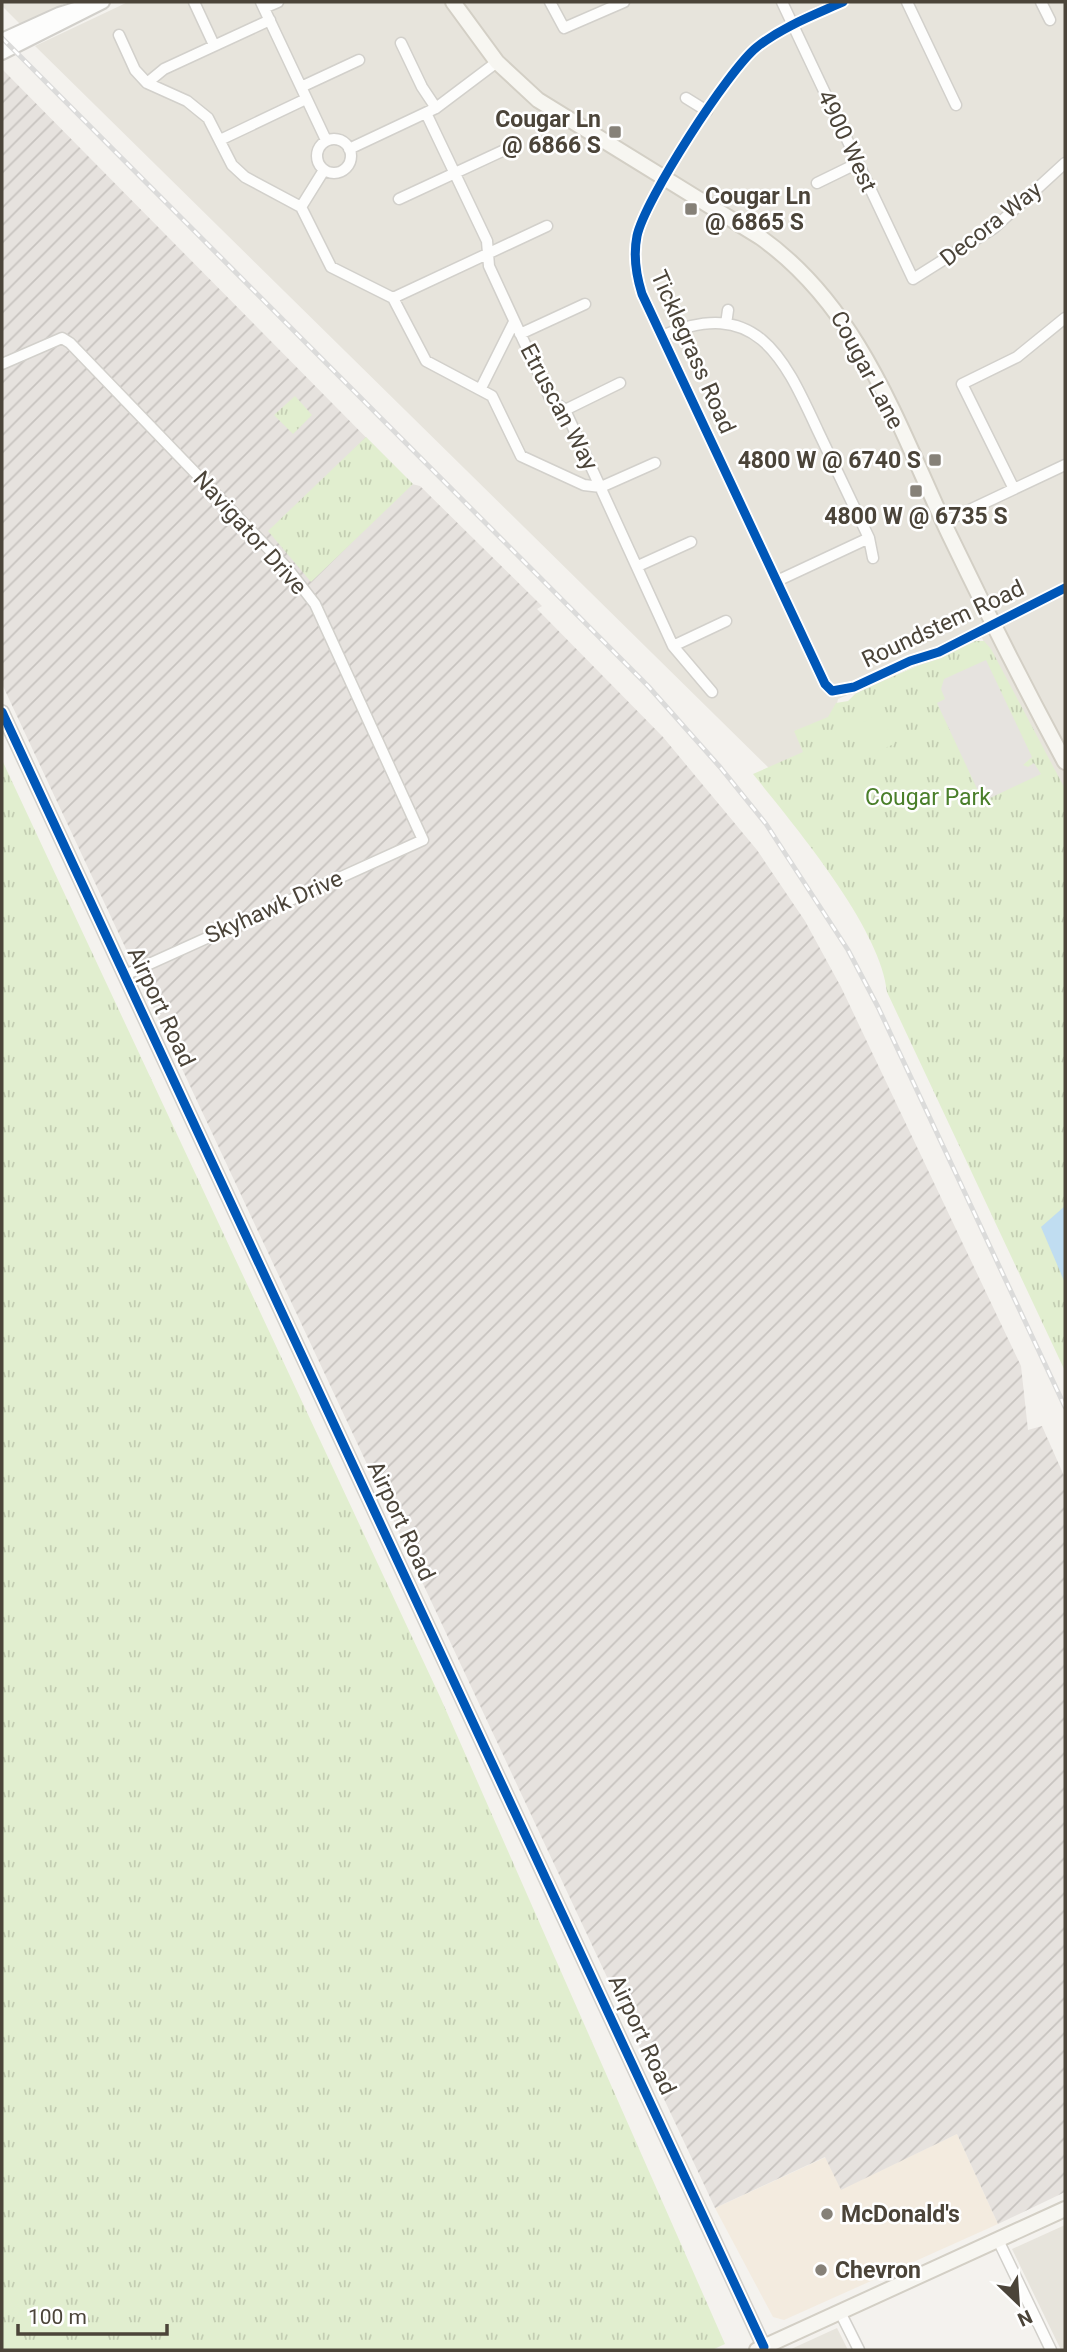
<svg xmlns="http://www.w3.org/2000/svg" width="1067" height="2352" font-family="Roboto,sans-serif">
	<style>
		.residential { fill: #e7e4dc }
		.commercial { fill: #f3ebdf }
		.industrial { fill: url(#industrial-furrows) }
		.grass { fill: url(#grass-tufts) }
		.pitch { fill: #e1eecf }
		.parking { fill: #e6e3df }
		.water { fill: #c0ddf1 }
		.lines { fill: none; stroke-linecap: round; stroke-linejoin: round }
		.minor-casing { stroke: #d2d0cb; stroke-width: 13 }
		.tertiary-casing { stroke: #d2d0cb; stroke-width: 16 }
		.secondary-casing { stroke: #d3cfc5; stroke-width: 18 }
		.minor { stroke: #fdfdfc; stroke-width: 10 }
		.tertiary { stroke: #fdfdfc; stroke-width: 12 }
		.secondary { stroke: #f7f6f1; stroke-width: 14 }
		.rail-casing { stroke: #dbdbda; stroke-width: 5 }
		.rail { stroke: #fff; stroke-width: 2.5; stroke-dasharray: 8; stroke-linecap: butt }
		.cycleway-casing { stroke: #fff; stroke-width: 13 }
		.cycleway { stroke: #0057b8; stroke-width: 9 }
		.poi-dot { fill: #868178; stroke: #fff; stroke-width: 2.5 }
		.labels { text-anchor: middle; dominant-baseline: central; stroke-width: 5; stroke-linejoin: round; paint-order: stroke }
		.poi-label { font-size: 23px; font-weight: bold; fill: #4b4439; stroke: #fff; text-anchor: start }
		.street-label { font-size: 23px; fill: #4b4439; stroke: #fff }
		.park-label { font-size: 23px; fill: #4a7f2a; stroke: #fff }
	</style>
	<defs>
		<pattern id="industrial-furrows" width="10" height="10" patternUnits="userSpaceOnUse" patternTransform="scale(1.75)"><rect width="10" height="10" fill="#e6e2de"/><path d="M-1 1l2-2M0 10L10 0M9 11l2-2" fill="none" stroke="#c7c3bf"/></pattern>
		<pattern id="grass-tufts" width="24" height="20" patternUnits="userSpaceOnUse" patternTransform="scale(1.75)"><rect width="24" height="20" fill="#e1eecf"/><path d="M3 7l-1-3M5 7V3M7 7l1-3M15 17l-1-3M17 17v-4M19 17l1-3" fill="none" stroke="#c3cdb2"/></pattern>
	</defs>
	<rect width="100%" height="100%" fill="#f4f2ee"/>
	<path class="residential" d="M2 2H68L20 24 2 6Z
		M128 2H1065V809L982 638 838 699 827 747 774 773 35 46Z
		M1065 2225V2350H1061L1012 2249Z
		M837 2328 848 2350H789Z"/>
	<path class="commercial" d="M957 2134 998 2224 784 2320 773 2317 715 2208 826 2157 842 2189Z"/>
	<path class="industrial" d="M2 69 412 484 420 486 542 606 537 609 663 737 757 850 805 921 841 987 1021 1366 1028 1430 1042 1426 1065 1478V2192L998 2224 957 2134 841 2190 825 2157 715 2208 2 684Z"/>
	<path class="grass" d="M295 396 312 415 293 434 274 415Z
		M366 437 413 484 311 582 268 531Z
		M975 641H984L991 649 1065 789V1371L887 992C881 928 794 825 753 774L803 752 794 731 828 717 836 703 848 701 857 692Z
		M2 760 441 1699 725 2344 712 2350H2Z"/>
	<path class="pitch" d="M880 714 894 744 872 754 857 725Z"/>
	<path class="parking" d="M986 660 1032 757 1023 765 1028 767 1034 763 1041 774 988 799 979 793 937 703 945 699 941 689 944 679Z"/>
	<path class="water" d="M1065 1206V1283L1041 1227Z"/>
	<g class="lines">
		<defs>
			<path id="minor" d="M194 2 214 45
				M261 2 326 140
				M550 2 564 28 624 2
				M782 2 913 279 994 228 1065 163
				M843 2C814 15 782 27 757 47 729 69 644 201 637 236 633 256 636 275 642 294L825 684 832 691 854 687 910 661 939 652 1065 588
				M907 2 956 105
				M1041 2 1050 20
				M264 8 278 2
				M119 35 135 70 147 83 187 101 208 118 232 165 245 177 301 207 331 267 393 298 426 361 492 396 521 456 584 485 601 487 655 463
				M401 43 422 87 436 108
				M147 83 164 69 270 20
				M301 87 359 60
				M686 98 707 111
				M426 113 487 241 489 266 550 398 565 410 673 646 712 692
				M317 156a17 17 0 1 1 34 0a17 17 0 1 1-34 0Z
				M220 140 306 99
				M349 149 436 108 497 62
				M817 183 858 163
				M399 199 513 146
				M301 207 324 170
				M393 298 547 226
				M726 324 728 310
				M520 334 585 304
				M662 336C757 295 784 358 818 431 835 467 852 503 869 538L873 558
				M2 364 62 338 70 343 288 569 315 604 423 840 125 975
				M481 388 514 322
				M565 410 620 383
				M1014 489 962 384 1017 357 1065 318
				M944 522 1065 465
				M638 566 691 542
				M777 581 869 538
				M673 646 726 621
				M998 2240 1051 2350
				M840 2312 859 2350"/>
			<path id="tertiary" d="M2 40 59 14 88 5
				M2 53 103 2
				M2 712 764 2347"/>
			<path id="secondary" d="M453 2 497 62 538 100 760 237C861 309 898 426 949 534 986 611 1024 686 1065 762
				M757 2350 1065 2209"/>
		</defs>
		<use href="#minor" class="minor-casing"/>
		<use href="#tertiary" class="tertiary-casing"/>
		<use href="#secondary" class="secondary-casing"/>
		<use href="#minor" class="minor"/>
		<use href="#tertiary" class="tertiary"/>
		<use href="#secondary" class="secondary"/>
		<defs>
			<path id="rail" d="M2 38 648 686 720 767 766 824 848 950 878 1007 1065 1407"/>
		</defs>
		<use href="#rail" class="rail-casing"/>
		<use href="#rail" class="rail"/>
		<defs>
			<path id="cycleway" d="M843 2C814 15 782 27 757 47 729 69 644 201 637 236 633 256 636 275 642 294L825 684 832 691 854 687 910 661 939 652 1065 588
				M2 712 764 2347"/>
		</defs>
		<use href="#cycleway" class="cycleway-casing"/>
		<use href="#cycleway" class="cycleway"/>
	</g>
	<g class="poi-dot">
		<rect x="608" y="125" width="14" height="14" rx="3.5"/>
		<rect x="684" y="202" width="14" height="14" rx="3.5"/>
		<rect x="928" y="453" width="14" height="14" rx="3.5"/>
		<rect x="909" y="484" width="14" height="14" rx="3.5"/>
		<circle cx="827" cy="2214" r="7"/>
		<circle cx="821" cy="2270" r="7"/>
	</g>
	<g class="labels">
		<g class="poi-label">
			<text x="601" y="119" text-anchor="end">Cougar Ln<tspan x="601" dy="26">@ 6866 S</tspan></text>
			<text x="705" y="196">Cougar Ln<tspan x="705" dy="26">@ 6865 S</tspan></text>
			<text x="921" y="460" text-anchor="end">4800 W @ 6740 S</text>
			<text x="916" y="516" text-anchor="middle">4800 W @ 6735 S</text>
			<text x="841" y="2214">McDonald's</text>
			<text x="835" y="2270">Chevron</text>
		</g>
		<g class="street-label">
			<text transform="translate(847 141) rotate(65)">4900 West</text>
			<text transform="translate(991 224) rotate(-38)">Decora Way</text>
			<text transform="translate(693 352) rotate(66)">Ticklegrass Road</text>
			<text transform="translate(867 370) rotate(62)">Cougar Lane</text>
			<text transform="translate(559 407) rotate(62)">Etruscan Way</text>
			<text transform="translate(250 533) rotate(48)">Navigator Drive</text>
			<text transform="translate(943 624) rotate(-25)">Roundstem Road</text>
			<text transform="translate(274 907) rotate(-24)">Skyhawk Drive</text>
			<text transform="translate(161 1007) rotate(65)">Airport Road</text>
			<text transform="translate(401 1521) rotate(65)">Airport Road</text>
			<text transform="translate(642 2035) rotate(65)">Airport Road</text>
		</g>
		<g class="park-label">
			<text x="928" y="797">Cougar Park</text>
		</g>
	</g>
	<rect width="1067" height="2352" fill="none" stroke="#4b4439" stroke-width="7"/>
	<g transform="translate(1018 2303) rotate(155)" stroke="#ffffff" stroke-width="5" paint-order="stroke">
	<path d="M0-5L12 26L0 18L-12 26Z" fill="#4b4439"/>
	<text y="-10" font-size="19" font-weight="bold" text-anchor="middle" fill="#4b4439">N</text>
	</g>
	<path d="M18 2324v10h149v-10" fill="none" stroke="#4b4439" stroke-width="3.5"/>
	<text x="28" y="2324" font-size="21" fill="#4b4439" stroke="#ffffff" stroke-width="5" paint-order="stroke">100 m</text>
</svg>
